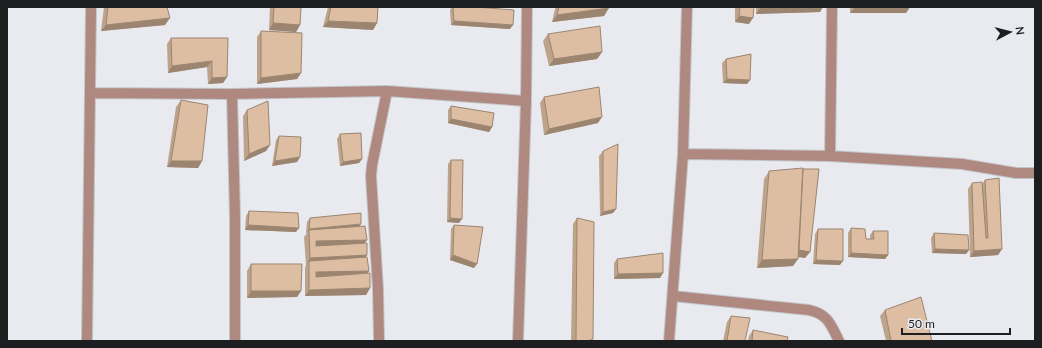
<svg xmlns="http://www.w3.org/2000/svg" width="1042" height="348" font-family="Lato,sans-serif">
	<style>
		.lines { fill: none; stroke-linecap: round; stroke-linejoin: round }
		.street-casing { stroke: #c3c5cb; stroke-width: 12 }
		.street { stroke: #af887f; stroke-width: 10 }
		.wall { fill: #bea38b }
		.shaded-wall { fill: #9b8571 }
		.building { fill: #ddbea2; stroke: #9b8571 }
	</style>
	<rect width="100%" height="100%" fill="#e8eaf0"/>
	<g class="lines">
		<defs>
			<path id="street" d="M90 93 232 94 387 91 526 101
				M232 94 235 217V341
				M683 154 830 156 962 164 1016 173H1035
				M830 156 832 7
				M673 296 809 310C828 314 831 325 839 341
				M87 341 91 7
				M379 341 378 289 371 176 372 165 387 91
				M518 341 526 101 527 7
				M669 341 683 154 687 7"/>
		</defs>
		<use href="#street" class="street-casing"/>
		<use href="#street" class="street"/>
	</g>
	<path class="wall" d="M104 7H167L165 25 101 31Z
		M270 7H301L300 25 296 32 269 30Z
		M328 7H378L377 23 373 30 323 27Z
		M452 7H475L510 29 451 25 450 10Z
		M556 7H609L604 16 552 22 555 9Z
		M735 7H754L749 24 735 22Z
		M756 7H823L820 12 756 14Z
		M850 7H910L906 13H850Z
		M261 31 301 73 297 79 257 84V37Z
		M548 34 602 52 597 59 549 66 543 41Z
		M171 38H228L227 77 223 83 208 84 207 67 168 73 167 44Z
		M726 59 750 80 747 84 723 83 722 63Z
		M544 97 598 123 544 135 540 103Z
		M181 100 202 161 198 168 167 167 176 107Z
		M451 106 492 127 489 132 448 123V110Z
		M247 110 270 145 266 151 244 161 243 116Z
		M340 134 362 159 359 163 340 166 337 139Z
		M279 136 300 157 297 162 272 166 276 140Z
		M603 151 616 209 613 213 600 216 599 156Z
		M451 160 459 223 447 222 448 164Z
		M769 171 810 252 805 258 799 257 793 266 757 268 764 179Z
		M985 180 1002 249 998 255 970 257 968 189 972 183 982 184Z
		M249 211 296 232 245 230 246 216Z
		M310 218 360 227 367 240 364 243 367 255 366 257 369 271 367 273 370 288 366 295 305 296V267L306 265 304 237 307 233H306L307 222Z
		M577 218 593 339 592 341H571L573 224Z
		M454 225 474 268 450 260 451 229Z
		M851 228 866 239H870V235L873 231 888 255 885 259 848 257V233Z
		M818 229 840 265 813 264 815 234Z
		M934 233 969 250 966 254 932 253 931 238Z
		M617 259 663 273 660 278 614 279V263Z
		M251 264 301 291 297 297 247 298V271Z
		M885 310 932 341H886L880 316Z
		M731 316 745 341H723L727 322Z
		M753 330 787 341H748L749 336Z"/>
	<path class="shaded-wall" d="M761 7H823L820 12 756 14Z
		M855 7H910L906 13H850Z
		M609 8 604 16 552 22 557 15Z
		M739 16 753 18 749 24 735 22Z
		M170 18 165 25 101 31 106 25Z
		M328 21 377 23 373 30 323 27Z
		M454 21 513 25 510 29 451 25Z
		M273 23 300 25 296 32 269 30Z
		M602 52 597 59 549 66 554 59Z
		M212 61 207 67 168 73 172 66Z
		M301 73 297 79 257 84 261 78Z
		M227 77 223 83 208 84 212 78Z
		M727 79 750 80 747 84 723 83Z
		M602 117 598 123 544 135 549 129Z
		M451 119 492 127 489 132 448 123Z
		M270 145 266 151 244 161 249 154Z
		M300 157 297 162 272 166 275 161Z
		M362 159 359 163 340 166 343 162Z
		M171 161H202L198 168 167 167Z
		M616 209 613 213 600 216 603 212Z
		M450 218 462 219 459 223 447 222Z
		M361 224 358 229 309 230 306 233 309 229Z
		M248 225 299 228 296 232 245 230Z
		M367 240 362 246 311 248 316 241Z
		M935 249 969 250 966 254 932 253Z
		M1002 249 998 255 970 257 974 251Z
		M798 250 810 252 805 258 793 256Z
		M851 253 888 255 885 259 848 257Z
		M367 255 363 261H309L306 265 310 258Z
		M453 255 477 264 474 268 450 260Z
		M798 259 793 266 757 268 762 260Z
		M816 260 843 261 840 265 813 264Z
		M369 271 365 277 311 278 316 272Z
		M663 273 660 278 614 279 618 274Z
		M370 288 366 295 305 296 309 290Z
		M251 291H301L297 297 247 298Z"/>
	<path class="building" d="M108 7H167L170 18 106 25Z
		M274 7H301L300 25 273 23Z
		M331 7H378L377 23 328 21Z
		M453 7H475L514 10 513 25 454 21Z
		M559 7H609V8L557 15Z
		M740 7H754L753 18 739 16Z
		M600 26 602 52 554 59 548 34Z
		M261 31 302 33 301 73 261 78Z
		M171 38H228L227 77 212 78V61L172 66Z
		M751 54 750 80 727 79 726 59Z
		M599 87 602 117 549 129 544 97Z
		M181 100 208 105 202 161H171Z
		M268 101 270 145 249 154 247 110Z
		M451 106 494 113 492 127 451 119Z
		M361 133 362 159 343 162 340 134Z
		M279 136 301 137 300 157 275 161Z
		M618 144 616 209 603 212V151Z
		M451 160H463L462 219 450 218Z
		M803 168 798 259 762 260 769 171Z
		M803 169H819L810 252 799 250Z
		M999 178 1002 249 974 251 972 183 982 182 986 238H988L985 180Z
		M249 211 298 213 299 228 248 225Z
		M361 213V224L309 229 310 218Z
		M577 218 594 222 593 339 588 341H576Z
		M454 225 483 227 477 264 453 255Z
		M365 226 367 240 316 241V246L367 243V255L310 258 309 230Z
		M851 228 865 229 866 239H874L873 231H888V255L851 253Z
		M818 229H843V261L816 260Z
		M934 233 968 235 969 250 935 249Z
		M663 253V273L618 274 617 259Z
		M367 257 369 271 316 272V277L370 273V288L309 290V261Z
		M251 264H302L301 291H251Z
		M921 297 932 341H891L885 310Z
		M731 316 750 318 745 341H727Z
		M753 330 788 337 787 341H752Z"/>
	<rect width="1042" height="348" fill="none" stroke="#1d1e20" stroke-width="16"/>
	<g transform="translate(1010 32) rotate(83)" stroke="#e8eaf0" stroke-width="3" paint-order="stroke">
	<path d="M0-3L7 15L0 10L-7 15Z" fill="#1d1e20"/>
	<text y="-6" font-size="11" font-weight="bold" text-anchor="middle" fill="#1d1e20">N</text>
	</g>
	<path d="M902 328v6h108v-6" fill="none" stroke="#1d1e20" stroke-width="2"/>
	<text x="908" y="328" font-size="12" fill="#1d1e20" stroke="#e8eaf0" stroke-width="3" paint-order="stroke">50 m</text>
</svg>
